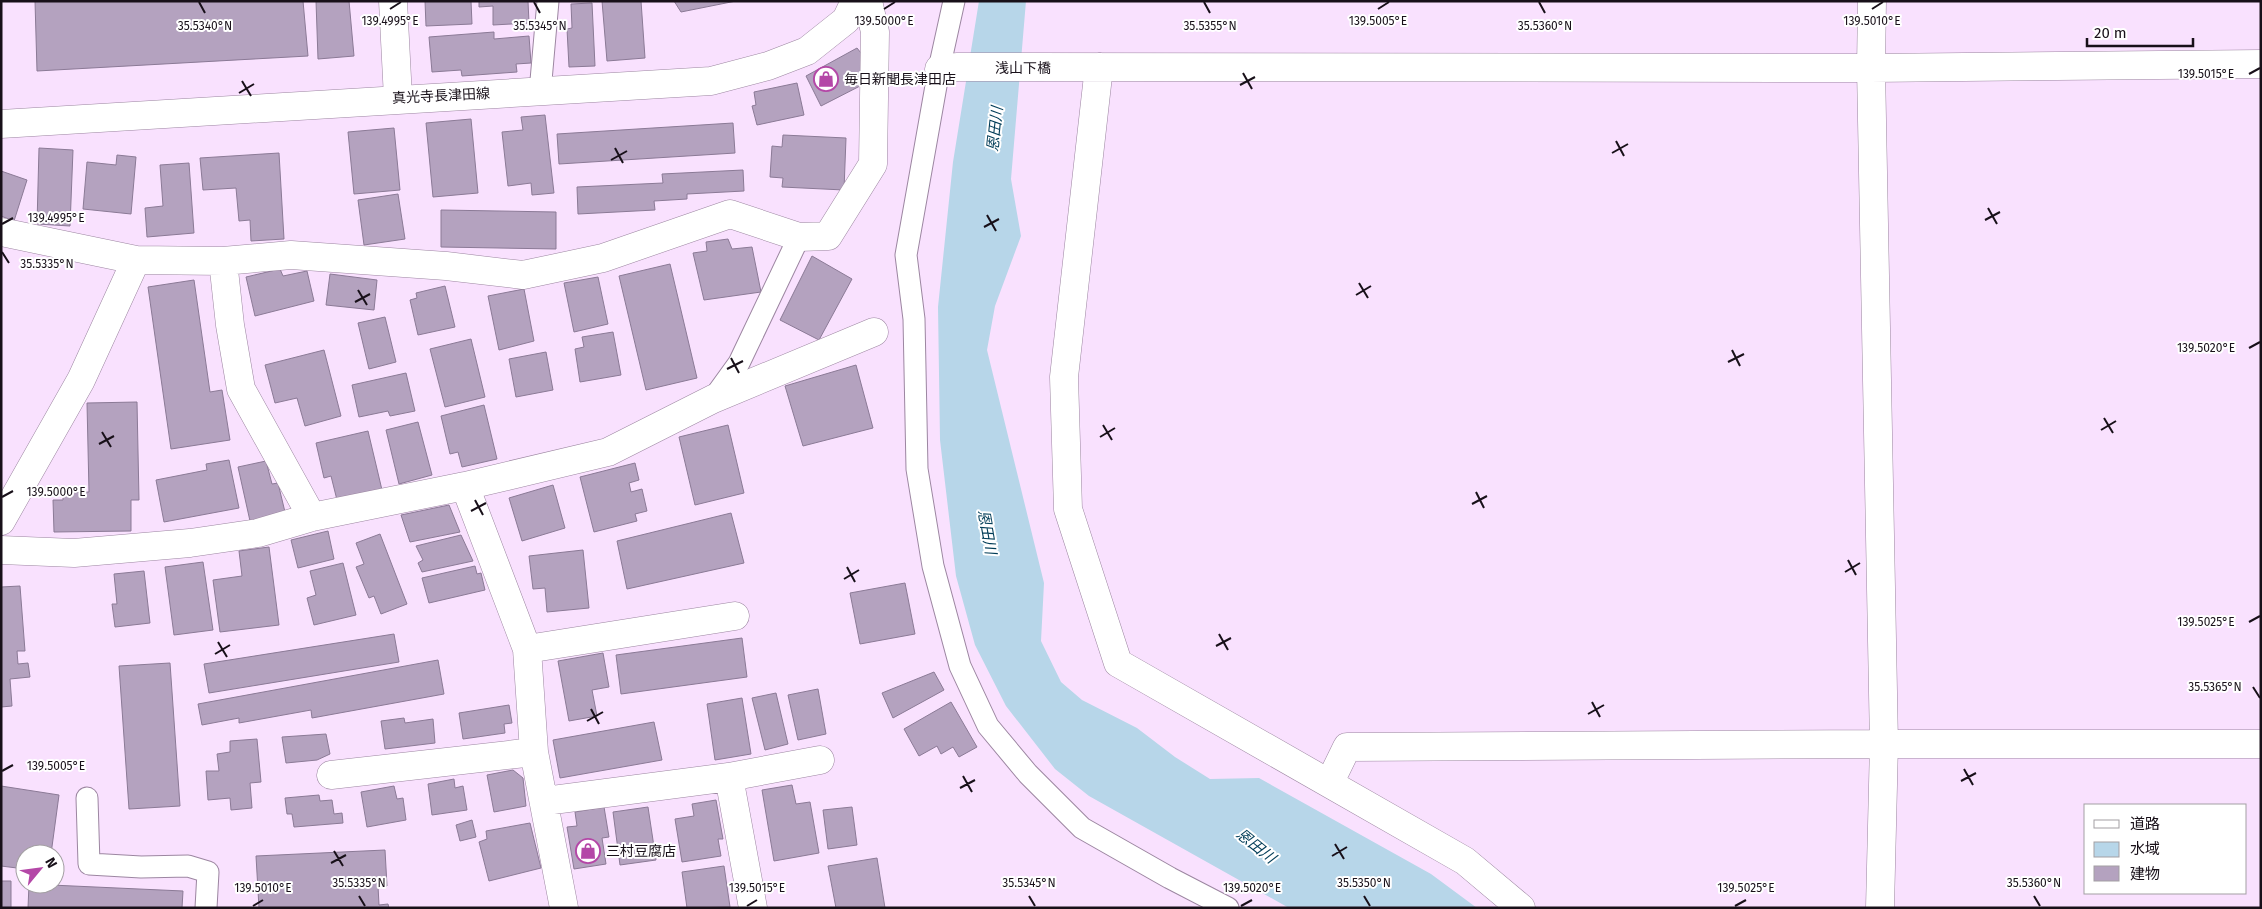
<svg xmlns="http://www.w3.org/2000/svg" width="2262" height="909" font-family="'Fira Sans','Noto Sans JP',sans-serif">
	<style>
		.water { fill: #b7d6e9 }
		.building { fill: #b4a2bf; stroke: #8b7a96 }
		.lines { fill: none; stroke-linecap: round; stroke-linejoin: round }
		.service-casing { stroke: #9c86a1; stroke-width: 23 }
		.minor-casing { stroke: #9c86a1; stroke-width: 29 }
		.secondary-casing { stroke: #9c86a1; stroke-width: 29 }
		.service { stroke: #fff; stroke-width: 21 }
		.minor { stroke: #fff; stroke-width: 28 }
		.secondary { stroke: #fff; stroke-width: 28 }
		.ticks { fill: none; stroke: #181019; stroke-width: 2 }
		.labels { text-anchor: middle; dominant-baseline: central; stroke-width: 4; stroke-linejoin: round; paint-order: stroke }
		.street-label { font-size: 14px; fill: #181019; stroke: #fff }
		.poi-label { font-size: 14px; fill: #181019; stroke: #fff; text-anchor: start }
		.water-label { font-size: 15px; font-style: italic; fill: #003c57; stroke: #fff }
		.ticks-label { font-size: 12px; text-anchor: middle; fill: #181019; stroke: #fff; stroke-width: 4; stroke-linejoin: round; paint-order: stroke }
	</style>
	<rect width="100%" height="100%" fill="#f9e1fe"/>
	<path class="water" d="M979 1H1026L1011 179 1021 236 995 306 987 350 1044 583 1041 641 1061 682 1082 700 1137 728 1175 757 1210 779 1259 778 1431 874 1477 908H1289L1089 796 1055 769 1006 706 975 645 956 576 940 440 938 307 953 162Z"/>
	<path class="building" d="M35 1H303L308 56 37 71Z
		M316 1H349L354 56 318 59Z
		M425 1H471L472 24 426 26Z
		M479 1H528L529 23 493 25V6L479 7Z
		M602 1H641L645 58 607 61Z
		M674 1H736L681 12Z
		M592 3 595 66 569 67 567 29 572 28 571 4Z
		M494 32V39L529 36 531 63 516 64 517 72 462 76 461 70 432 72 429 37Z
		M857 48 865 58 862 85 821 106 806 76Z
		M797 83 804 115 757 125 752 106 756 105 754 92Z
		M545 115 554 193 532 195 531 183 508 186 502 132 523 130 521 117Z
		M471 119 478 193 433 197 426 123Z
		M733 123 735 153 559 164 557 134Z
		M394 128 400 190 354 194 348 132Z
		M783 135 846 138 844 190 782 187 783 178 770 177 772 146 782 147Z
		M39 148 73 150 70 226 37 224Z
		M279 153 284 239 251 241 250 220 239 221 236 188 203 190 200 158Z
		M117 155 136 157 131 214 83 209 87 162 116 165Z
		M189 163 194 233 147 237 145 208 163 206 160 165Z
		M743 170 744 191 687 194V199L654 201 655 210 578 214 577 187 663 183 662 174Z
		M1 171 27 180 14 221 1 216Z
		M398 194 405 239 364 245 358 200Z
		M441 210 556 212V249L441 247Z
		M728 239 732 249 752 247 761 292 704 300 693 253 707 251 706 242Z
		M812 256 852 279 819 340 780 320Z
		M670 264 697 378 646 390 619 276Z
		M280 269 283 276 307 271 314 301 255 316 246 277Z
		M330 274 377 280 374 310 326 305Z
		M598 277 608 324 574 332 564 283Z
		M194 280 210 392 222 390 230 440 171 449 148 287Z
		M445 286 455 327 418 335 410 300 417 298 416 293Z
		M524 289 534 341 499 350 488 296Z
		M385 317 396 362 369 369 358 323Z
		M613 332 621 375 580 382 575 349 584 347 582 337Z
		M471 339 485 397 445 407 430 349Z
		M324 350 341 416 305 426 297 398 275 403 265 365Z
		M546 352 553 390 516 397 509 359Z
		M856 365 873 428 803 446 785 386Z
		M406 373 415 411 390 416 388 411 359 417 352 385Z
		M137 402 139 500H131V531L54 532 53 500H63V493L89 492 87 403Z
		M484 405 497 459 462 467 458 452 450 454 441 416Z
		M418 422 432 475 399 484 386 430Z
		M728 425 744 493 695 505 679 437Z
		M368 431 382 490 337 500 331 476 324 478 316 443Z
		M229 460 239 508 164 522 156 480 207 470 206 464Z
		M266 461 272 484 278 483 285 512 250 521 238 467Z
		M635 463 639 480 629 483 631 492 642 489 647 511 635 514 637 521 594 532 580 477Z
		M553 485 565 528 522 541 509 498Z
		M449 505 460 532 410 542 401 515Z
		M731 513 744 563 627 589 617 541Z
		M328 531 334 559 298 568 291 540Z
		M380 534 407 604 381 614 374 596 369 598 356 567 364 564 356 543Z
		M461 535 473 561 422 572 418 563 423 560 416 546Z
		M269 547 279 625 220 632 213 580 242 576 239 551Z
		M583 550 589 608 547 612 545 588 533 589 529 556Z
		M203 562 213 630 174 635 165 567Z
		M343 563 356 615 314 625 307 598 316 595 310 571Z
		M475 566 477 574 481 573 485 590 429 603 422 578Z
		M144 571 150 623 115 627 112 604H117L114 574Z
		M905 583 915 634 860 644 850 593Z
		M20 586 25 651H17L18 664 28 663 30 677 10 679 12 706 1 707V587Z
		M394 634 399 662 209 693 204 664Z
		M742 638 747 677 621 694 616 655Z
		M603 653 609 687 592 690 597 716 569 721 558 661Z
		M438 660 444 694 312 718 311 710 239 723V718L202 725 198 704Z
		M170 663 180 806 129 809 119 666Z
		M934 672 944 690 893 718 882 693Z
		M818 689 826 734 798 740 788 695Z
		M776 693 788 744 765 750 752 698Z
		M742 698 751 754 715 760 707 704Z
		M951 702 977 747 959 757 953 747 941 754 937 746 919 756 904 729Z
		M509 705 512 723 504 724 505 733 463 739 459 713Z
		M404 718 405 723 433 719 435 743 385 749 381 721Z
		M654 722 662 760 560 778 553 740Z
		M326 734 330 754 317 760 286 763 282 737Z
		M257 739 261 782 250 783 252 808 231 810 230 798 208 800 206 771H219L217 754 230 752V741Z
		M513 770 523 778 526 806 494 812 487 775Z
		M454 779 455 788 463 786 467 810 432 815 428 784Z
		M792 785 796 804 810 802 819 853 774 861 762 790Z
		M1 786 59 795 51 854H25V869L1 866Z
		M394 786 397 799 403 798 406 820 367 827 361 792Z
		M319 795 320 801 332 800 334 814 342 813 343 823 294 827 292 814H287L285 798Z
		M716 800 723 839H718L721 856 682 862 675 819 694 816 692 804Z
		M604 807 609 837 602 838 606 864 574 869 567 827 577 826 575 812Z
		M648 807 656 860 620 865 613 812Z
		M852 807 857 845 828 849 823 810Z
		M472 820 476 837 460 841 456 825Z
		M530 823 541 868 489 881 479 842 487 839 486 831Z
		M385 850 387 886H378L379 905 388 904 389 908H259L256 856Z
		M877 858 885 908H836L828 866Z
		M724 866 730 907 687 908 682 872Z
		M1 881H11V908H1Z
		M29 884 183 891 182 908H28Z"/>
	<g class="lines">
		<defs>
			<path id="service" d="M954 1 939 69 906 255 914 319 917 469 933 566 960 666 988 726 1028 774 1082 828 1170 878 1228 908
				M540 92 548 1
				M713 399 739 363 799 237
				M87 798 89 864 141 867 188 866 208 872 206 908"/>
			<path id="minor" d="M393 1 398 98
				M1872 1 1871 68 1884 744H2261
				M1099 67 1064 377 1068 509 1118 663 1465 861 1521 908
				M939 69 958 67 1871 68 2261 64
				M1 232 136 260 223 261 291 255 446 266 523 275 603 258 730 214 799 237 828 236 873 164 875 32 868 1
				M223 261 230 325 241 389 312 517
				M465 486 527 649 534 752 564 908
				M1 521 81 380 136 260
				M1 550 74 553 190 543 258 533 312 517 465 486 608 452 713 399 874 332
				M527 649 735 616
				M331 775 534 752
				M729 777 753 908
				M1330 782 1347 747 1884 744 1880 908
				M545 801 729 777 820 760"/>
			<path id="secondary" d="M1 124 711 81 768 66 807 51 846 20 855 1"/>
		</defs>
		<use href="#service" class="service-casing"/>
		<use href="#minor" class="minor-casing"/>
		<use href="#secondary" class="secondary-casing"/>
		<use href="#service" class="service"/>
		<use href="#minor" class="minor"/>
		<use href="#secondary" class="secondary"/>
	</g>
	<path class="ticks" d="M199 2 205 13M534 2 540 13M1204 2 1210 13M1539 2 1545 13M390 9 401 2M884 9 895 2M1378 9 1389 2M1872 9 1883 2M1243 73 1252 89M2249 74 2260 68M242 81 251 96M1240 85 1255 77M239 93 254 84M1616 141 1624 156M615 148 623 163M1612 153 1628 144M611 160 627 151M1988 208 1997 224M987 215 996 231M1985 220 2000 212M2 224 13 218M984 227 999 219M2 252 9 263M1359 283 1368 298M358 290 367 305M1356 295 1371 286M355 302 370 294M2249 348 2260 342M1732 350 1740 366M731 358 739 373M1728 362 1744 354M727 369 743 361M2104 418 2113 433M1103 425 1112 440M2101 430 2116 421M102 432 111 447M1100 437 1115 428M99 444 114 436M1476 492 1484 508M2 497 13 491M475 500 483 515M1472 504 1487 496M471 511 486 503M1848 560 1856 575M847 567 855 582M1845 572 1860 563M844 579 859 570M2249 622 2260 616M1219 634 1228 650M218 642 227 657M1216 646 1231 638M215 654 230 645M2253 687 2260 698M1592 702 1600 717M591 709 599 724M1588 714 1604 705M587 721 603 712M1964 769 1973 785M2 771 13 765M963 776 972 792M1961 781 1976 773M960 788 975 780M1335 844 1344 859M334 851 343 866M1332 856 1347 847M331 863 346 855M359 896 365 906M1029 896 1035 906M1364 896 1370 906M2034 896 2040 906M253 906 263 900M747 906 757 900M1241 906 1252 900M1735 906 1746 900"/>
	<defs>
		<symbol id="shop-ring" viewBox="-11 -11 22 22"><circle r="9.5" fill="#fff" stroke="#b447a7" stroke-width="1.5"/><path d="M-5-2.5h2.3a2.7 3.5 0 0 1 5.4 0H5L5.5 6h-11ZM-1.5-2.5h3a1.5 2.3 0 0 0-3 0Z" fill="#b447a7"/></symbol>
	</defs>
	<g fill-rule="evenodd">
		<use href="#shop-ring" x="812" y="65" width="28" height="28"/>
		<use href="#shop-ring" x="574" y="837" width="28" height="28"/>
	</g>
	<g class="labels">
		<g class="street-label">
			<text x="1023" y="68">浅山下橋</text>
			<text transform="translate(441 96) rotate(-3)">真光寺長津田線</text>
		</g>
		<g class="poi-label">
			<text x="844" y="79">毎日新聞長津田店</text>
			<text x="606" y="851">三村豆腐店</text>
		</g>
		<g class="water-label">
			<text transform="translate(995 129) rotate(-84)">恩田川</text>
			<text transform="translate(987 532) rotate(80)">恩田川</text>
			<text transform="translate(1256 846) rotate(39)">恩田川</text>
		</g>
	</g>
	<g class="ticks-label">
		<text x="390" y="25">139.4995°E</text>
		<text x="884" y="25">139.5000°E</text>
		<text x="1378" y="25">139.5005°E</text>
		<text x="1872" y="25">139.5010°E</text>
		<text x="205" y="30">35.5340°N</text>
		<text x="540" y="30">35.5345°N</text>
		<text x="1210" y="30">35.5355°N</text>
		<text x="1545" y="30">35.5360°N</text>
		<text x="2206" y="78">139.5015°E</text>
		<text x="56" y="222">139.4995°E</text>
		<text x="47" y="268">35.5335°N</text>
		<text x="2206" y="352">139.5020°E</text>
		<text x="56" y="496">139.5000°E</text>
		<text x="2206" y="626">139.5025°E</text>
		<text x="2215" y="691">35.5365°N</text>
		<text x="56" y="770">139.5005°E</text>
		<text x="359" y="887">35.5335°N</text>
		<text x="1029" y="887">35.5345°N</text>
		<text x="1364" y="887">35.5350°N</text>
		<text x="2034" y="887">35.5360°N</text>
		<text x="263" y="892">139.5010°E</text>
		<text x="757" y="892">139.5015°E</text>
		<text x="1252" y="892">139.5020°E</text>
		<text x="1746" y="892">139.5025°E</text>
	</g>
	<rect width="2262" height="909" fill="none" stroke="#181019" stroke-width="5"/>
	<rect x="2084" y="804" width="162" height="90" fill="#ffffff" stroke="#a39fa3"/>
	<rect x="2094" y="820" width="25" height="8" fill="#ffffff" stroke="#a39fa3"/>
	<text x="2130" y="829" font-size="15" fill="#181019">道路</text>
	<rect x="2094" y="842" width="25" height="15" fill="#b7d6e9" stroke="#a39fa3"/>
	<text x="2130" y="854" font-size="15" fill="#181019">水域</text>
	<rect x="2094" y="866" width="25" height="15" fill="#b4a2bf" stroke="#a39fa3"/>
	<text x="2130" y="879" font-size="15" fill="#181019">建物</text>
	<g transform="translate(40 869) rotate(61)"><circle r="24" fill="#ffffff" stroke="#a39fa3"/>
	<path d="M0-4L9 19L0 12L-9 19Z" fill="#b447a7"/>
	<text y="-8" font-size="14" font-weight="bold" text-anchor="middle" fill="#181019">N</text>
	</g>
	<path d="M2087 38v8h106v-8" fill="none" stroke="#181019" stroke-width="2.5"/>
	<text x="2094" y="38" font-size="15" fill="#181019" stroke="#ffffff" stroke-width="4" paint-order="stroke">20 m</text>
</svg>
